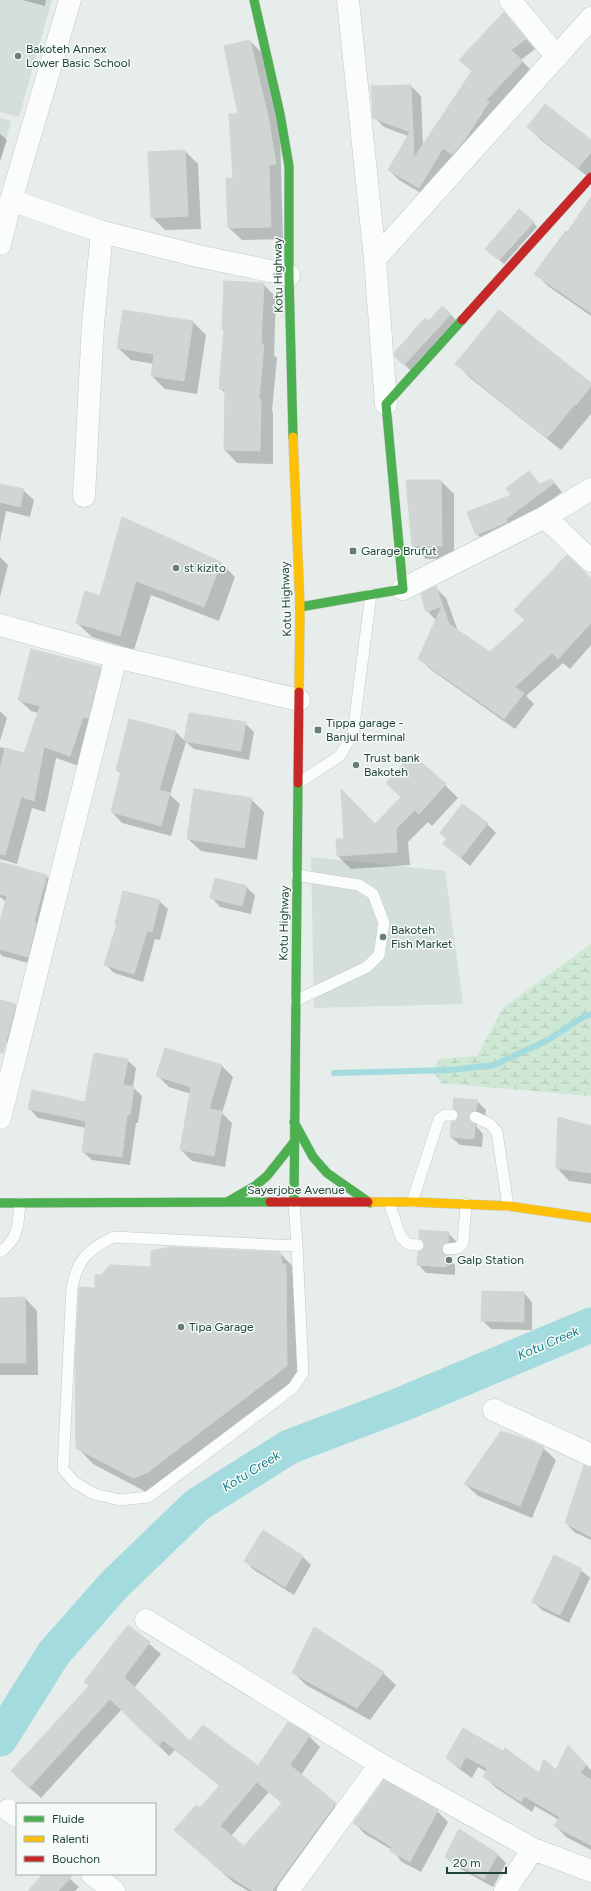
<svg xmlns="http://www.w3.org/2000/svg" width="591" height="1891" font-family="Figtree,sans-serif">
	<style>
		.built { fill: #d4dfd9 }
		.wetland { fill: url(#wetland-marsh) }
		.shadow { fill: #0003; fill-rule: evenodd }
		.lines { fill: none; stroke-linecap: round; stroke-linejoin: round }
		.stream { stroke: #a4dbde; stroke-width: 6 }
		.river { stroke: #a4dbde; stroke-width: 35 }
		.building { fill: #d1d6d4; stroke: #cfd6d3; fill-rule: evenodd }
		.lane-casing { stroke: #c4cac7; stroke-width: 12 }
		.street-casing { stroke: #c4cac7; stroke-width: 23 }
		.fast-casing { stroke: #c2cbc7; stroke-width: 10 }
		.slow-casing { stroke: #c2cbc7; stroke-width: 10 }
		.jam-casing { stroke: #c2cbc7; stroke-width: 10 }
		.lane { stroke: #fbfcfc; stroke-width: 11 }
		.street { stroke: #fbfcfc; stroke-width: 22 }
		.fast { stroke: #4caf50; stroke-width: 9 }
		.slow { stroke: #ffc107; stroke-width: 9 }
		.jam { stroke: #c62828; stroke-width: 9 }
		.poi-dot { fill: #667e76; stroke: #f6fbf8; stroke-width: 1.5 }
		.labels { text-anchor: middle; dominant-baseline: central; stroke-width: 3; stroke-linejoin: round; paint-order: stroke }
		.poi-label { font-size: 12px; fill: #214337; stroke: #f6fbf8; text-anchor: start }
		.street-label { font-size: 12px; fill: #214337; stroke: #f6fbf8 }
		.water-label { font-size: 13px; font-style: italic; fill: #157c86; stroke: #f6fbf8 }
	</style>
	<defs>
		<pattern id="wetland-marsh" width="20" height="14" patternUnits="userSpaceOnUse"><rect width="20" height="14" fill="#cfe7d5"/><path d="M1 5h8M5 5V1M11 12h8M15 12V8" fill="none" stroke="#b1c7b7"/></pattern>
	</defs>
	<rect width="100%" height="100%" fill="#e7edea"/>
	<path class="built" d="M0 0H52L19 117 0 112Z
		M0 118 11 121 0 163Z
		M311 857 445 871 463 1004 314 1008Z"/>
	<path class="wetland" d="M591 944V1096L441 1083 433 1071 439 1059 477 1056 503 1008Z"/>
	<path class="shadow" d="M22 0H46L45 6Z
		M504 13 535 49 521 60 532 71 429 198 399 180 389 170 408 136 384 127 374 117 411 86 421 96 423 146 473 72 460 60Z
		M250 41 263 54 280 130 283 239 242 240 229 228 240 114Z
		M528 127 591 141V179L541 140Z
		M0 134 7 140 0 161Z
		M185 151 198 164 201 229 165 230 152 217Z
		M591 202V316L548 286 536 274 566 231 568 232Z
		M533 222 537 227 504 264 491 253Z
		M263 284 276 297 274 355 277 358 272 411 273 412V464L237 463 225 450 226 394 220 388 225 331 223 329Z
		M450 314 459 323 413 373 396 356Z
		M193 322 206 335 197 394 165 389 152 376 154 364 131 360 118 348Z
		M457 364 591 384V414L561 450 469 377Z
		M529 472 537 480H535L541 489 552 480 562 492 514 528 486 543 477 534 512 495Z
		M441 481 454 494V559H426L413 546Z
		M0 485 23 490 34 500 30 517 6 511 0 541Z
		M123 519 220 562 235 577 219 621 151 595 134 650 92 637 77 623 100 597Z
		M0 557 8 565 0 597Z
		M591 579V645L570 669 563 663 526 696 534 704 515 729 430 669 419 658 436 620 427 611 436 588 446 598 458 631 490 653Z
		M100 668 112 680 82 767 56 758 45 812 32 808 17 864 0 859V747L25 754 38 713 31 711 19 700Z
		M0 711 7 718 0 741Z
		M189 714 245 723 254 732 249 760 194 749 186 742 170 795 180 804 171 836 122 823 112 812 122 775 117 770 176 732 185 741Z
		M387 783 445 785 458 798 432 826 428 822 408 842 410 865 351 869 338 856 345 840 376 825 402 798Z
		M251 799 264 812 257 860 201 851 188 839Z
		M487 824 496 833 470 866 444 844 448 839 441 833Z
		M0 874 46 876 55 884 36 965 2 956 0 953V925L6 902 0 897Z
		M246 887 255 895 251 914 220 907 212 898Z
		M159 901 168 909 160 940 155 939 143 982 114 973 105 964 117 924 116 923Z
		M0 1001 15 1005 25 1014 17 1045 0 1040Z
		M127 1060 136 1068 133 1087 142 1096 138 1123H136L130 1165 92 1160 83 1152 86 1128 38 1118 30 1109 86 1103Z
		M222 1066 233 1077 222 1113 232 1123 225 1167 192 1161 181 1150 191 1094 169 1087 158 1076Z
		M477 1101 486 1110 485 1119 479 1120 476 1126 483 1134 482 1147 460 1145 451 1137 460 1116 454 1108Z
		M591 1127V1184L569 1181 557 1168Z
		M448 1233 457 1242 449 1259 455 1265V1275L426 1273 418 1264 424 1250Z
		M280 1253 296 1270 303 1382 150 1494 93 1464 77 1447 96 1289 152 1268Z
		M524 1293 532 1302V1330L491 1329 482 1320Z
		M0 1298H25L37 1311 38 1375H0Z
		M543 1448 556 1460 532 1518 478 1496 465 1484Z
		M591 1474V1540L574 1532 566 1523Z
		M263 1532 303 1557 311 1565 294 1595 254 1570 245 1561Z
		M581 1570 590 1578 569 1623 542 1610 533 1601Z
		M128 1626 161 1654 134 1688 190 1743 259 1768 288 1723 309 1736 320 1747 301 1775 346 1815 291 1891H248L233 1882 175 1830 200 1810 220 1786 175 1750 169 1756 122 1709 41 1798 23 1782 90 1686ZM269 1792 283 1804 244 1848 231 1836Z
		M293 1672 383 1673 396 1685 370 1720 306 1685Z
		M463 1729 540 1774 557 1772 579 1757 591 1770V1850L566 1837 556 1826 559 1820 535 1806 532 1812 495 1787 484 1776 487 1772 478 1767 472 1778 458 1768 447 1758Z
		M437 1811 448 1822 421 1872 402 1862 392 1850 365 1834 354 1823Z
		M498 1855 506 1863 493 1887 455 1866 446 1857Z
		M45 1874H65L79 1887 75 1891H29Z"/>
	<g class="lines">
		<path class="stream" d="M334 1073 451 1070 494 1065 548 1040 580 1019 591 1014"/>
		<path class="river" d="M0 1739 54 1653 114 1585 197 1505 289 1447 400 1405 591 1325"/>
	</g>
	<path class="building" d="M504 12 526 39 511 50 523 61 486 100 489 102 463 142 452 154 443 148 419 188 388 170 410 132 373 118 371 86 411 85 414 158 472 71 459 60Z
		M250 40 268 116 276 164 269 165 271 227 228 228 226 178H233L229 114H238L224 46Z
		M545 104 591 140V152L578 168 527 127Z
		M185 150 188 216 151 218 148 152Z
		M591 197V313L534 274 564 233 566 234Z
		M519 209 534 222 499 260 485 249Z
		M224 281 264 283 261 344H264L259 399H261L260 451 224 450 225 389H219L224 329H222Z
		M442 306 451 314 404 365 395 357V352L425 318 429 321Z
		M123 310 193 321 184 381 151 376 154 354 117 348Z
		M499 310 591 383V386L576 405 575 404 547 438 455 364Z
		M529 471 539 484 552 479 554 483 506 519 507 522 476 535 467 512 511 495 506 488Z
		M406 480H441L442 546H412Z
		M0 484 24 489 20 507 0 502Z
		M122 517 221 562 204 607 136 581 120 636 76 623 85 591 100 596Z
		M567 555 591 578V623L558 659 552 653 515 687 524 693 504 719 418 659 442 606 426 612 421 594 436 586 449 624 490 652 525 620 514 610Z
		M31 649 101 667 88 718 83 717 70 756 44 747 34 801 21 797 5 855 0 854V770L5 748 24 753 40 706 18 700Z
		M189 713 246 722 241 751 184 741Z
		M129 719 176 731 159 790 170 793 161 826 111 812 121 772 116 770Z
		M412 754 446 784 419 814 415 810 396 829 397 852 337 856 336 839H344L341 789 375 824 401 797 386 783Z
		M194 789 252 798 244 848 187 839Z
		M462 804 488 823 461 858 443 844 447 838 440 833Z
		M0 862 47 875 34 922 36 923 28 957 0 949V921L7 896 0 894Z
		M215 878 247 886 242 906 210 898Z
		M123 891 160 900 152 932 147 931 134 974 104 965 117 924 115 923Z
		M0 1000 16 1004 3 1053H0Z
		M165 1048 222 1065 209 1109 222 1111 214 1156 180 1150 191 1087 156 1076Z
		M94 1053 128 1059 123 1085 134 1087 130 1115H127L122 1157 82 1152 86 1121 28 1109 32 1090 85 1102Z
		M454 1098 478 1100 476 1110 471 1112 468 1117 470 1121 475 1125 474 1139 450 1137 451 1122 456 1121 459 1115 458 1111 453 1108Z
		M558 1117 591 1126V1173L556 1168Z
		M419 1230 449 1232 448 1242 444 1244 441 1249 443 1253 447 1256 446 1267 417 1265 418 1252 423 1249 425 1245 422 1240 419 1238Z
		M171 1247 280 1252 282 1264H286L287 1366 148 1472 133 1478 76 1448 75 1361 79 1289V1287L95 1288V1275H101L110 1265 151 1267V1251Z
		M482 1291 524 1292V1322L481 1321Z
		M25 1297 26 1363H0V1298Z
		M501 1431 526 1439 544 1447 520 1506 464 1484Z
		M584 1465 591 1467V1537L565 1523Z
		M263 1530 303 1556 285 1587 244 1561Z
		M554 1555 582 1569 560 1615 532 1602Z
		M128 1625 150 1642 124 1677 190 1741 203 1725 258 1766 288 1722 310 1735 290 1765 336 1803 272 1891H253L221 1871 174 1830 196 1805 200 1808 220 1785 163 1740 158 1746 110 1699 29 1788 11 1771 89 1686 84 1682ZM257 1782 282 1803 244 1846 220 1826Z
		M314 1627 384 1672 357 1708 292 1673Z
		M463 1728 503 1751 505 1748 539 1773 544 1759 556 1770 568 1745 586 1765 580 1773 591 1780V1845L554 1826 560 1817 524 1796 521 1802 483 1777 487 1768 466 1757 460 1768 446 1758Z
		M384 1780 438 1810 410 1862 390 1851 392 1847 353 1823Z
		M459 1829 498 1854 484 1879 445 1857Z
		M43 1874H74L58 1891H28Z"/>
	<g class="lines">
		<defs>
			<path id="lane" d="M298 783 340 756 353 733 371 594
				M295 1001 367 967 379 955 384 923 373 894 359 885 296 875
				M475 1117 490 1124 497 1132 508 1206
				M294 1202 297 1246 114 1237C88 1249 77 1260 72 1288L63 1469 74 1482 94 1494 120 1500 148 1497 293 1388 303 1373 297 1246
				M412 1202 439 1119 445 1115H452
				M389 1203 401 1237 408 1244 418 1245
				M448 1249 458 1248 463 1243 466 1204
				M0 1252C19 1238 18 1225 20 1203"/>
			<path id="street" d="M348 0 375 259 386 404
				M510 0 557 57
				M11 200 102 232 198 256 289 275
				M0 244 11 200 70 0
				M375 259 591 18
				M84 496 93 324 102 232
				M545 517 591 561
				M403 589 545 517 591 489
				M0 625 116 657 299 700
				M0 1118 116 657
				M494 1410 591 1455
				M146 1620 380 1764 533 1849 591 1871
				M8 1810 17 1816
				M92 1874 114 1891
				M288 1891 380 1764
				M505 1891 533 1849"/>
			<path id="fast" d="M254 0 280 114 289 166V275L293 437
				M300 607 403 589 386 404 462 320
				M294 1122 313 1157 327 1173 370 1203
				M229 1201 255 1186 267 1176 294 1142
				M294 1202 298 783
				M0 1203 270 1202"/>
			<path id="slow" d="M293 437 300 607 299 692
				M368 1202H412L508 1206 591 1218"/>
			<path id="jam" d="M462 320 591 177
				M298 783 299 692
				M270 1202H368"/>
		</defs>
		<use href="#lane" class="lane-casing"/>
		<use href="#street" class="street-casing"/>
		<use href="#fast" class="fast-casing"/>
		<use href="#slow" class="slow-casing"/>
		<use href="#jam" class="jam-casing"/>
		<use href="#lane" class="lane"/>
		<use href="#street" class="street"/>
		<use href="#fast" class="fast"/>
		<use href="#slow" class="slow"/>
		<use href="#jam" class="jam"/>
	</g>
	<g class="poi-dot">
		<circle cx="18" cy="56" r="4"/>
		<rect x="349" y="547" width="8" height="8" rx="2"/>
		<circle cx="176" cy="568" r="4"/>
		<rect x="314" y="726" width="8" height="8" rx="2"/>
		<circle cx="356" cy="765" r="4"/>
		<circle cx="383" cy="937" r="4"/>
		<circle cx="449" cy="1260" r="4"/>
		<circle cx="181" cy="1327" r="4"/>
	</g>
	<g class="labels">
		<g class="poi-label">
			<text x="26" y="49">Bakoteh Annex<tspan x="26" dy="14">Lower Basic School</tspan></text>
			<text x="361" y="551">Garage Brufut</text>
			<text x="184" y="568">st kizito</text>
			<text x="326" y="723">Tippa garage -<tspan x="326" dy="14">Banjul terminal</tspan></text>
			<text x="364" y="758">Trust bank<tspan x="364" dy="14">Bakoteh</tspan></text>
			<text x="391" y="930">Bakoteh<tspan x="391" dy="14">Fish Market</tspan></text>
			<text x="457" y="1260">Galp Station</text>
			<text x="189" y="1327">Tipa Garage</text>
		</g>
		<g class="street-label">
			<text transform="translate(278 275) rotate(-91)">Kotu Highway</text>
			<text transform="translate(286 599) rotate(-92)">Kotu Highway</text>
			<text transform="translate(284 923) rotate(-89)">Kotu Highway</text>
			<text x="296" y="1190">Sayerjobe Avenue</text>
		</g>
		<g class="water-label">
			<text transform="translate(548 1343) rotate(-23)">Kotu Creek</text>
			<text transform="translate(251 1471) rotate(-32)">Kotu Creek</text>
		</g>
	</g>
	<rect x="16" y="1803" width="140" height="72" fill="#f6fbf8" stroke="#a1b1ab"/>
	<rect x="24" y="1816" width="20" height="6" fill="#4caf50" stroke="#a1b1ab"/>
	<text x="52" y="1823" font-size="12" fill="#214337">Fluide</text>
	<rect x="24" y="1836" width="20" height="6" fill="#ffc107" stroke="#a1b1ab"/>
	<text x="52" y="1843" font-size="12" fill="#214337">Ralenti</text>
	<rect x="24" y="1856" width="20" height="6" fill="#c62828" stroke="#a1b1ab"/>
	<text x="52" y="1863" font-size="12" fill="#214337">Bouchon</text>
	<path d="M447 1867v6h59v-6" fill="none" stroke="#214337" stroke-width="2"/>
	<text x="453" y="1867" font-size="12" fill="#214337" stroke="#f6fbf8" stroke-width="3" paint-order="stroke">20 m</text>
</svg>
